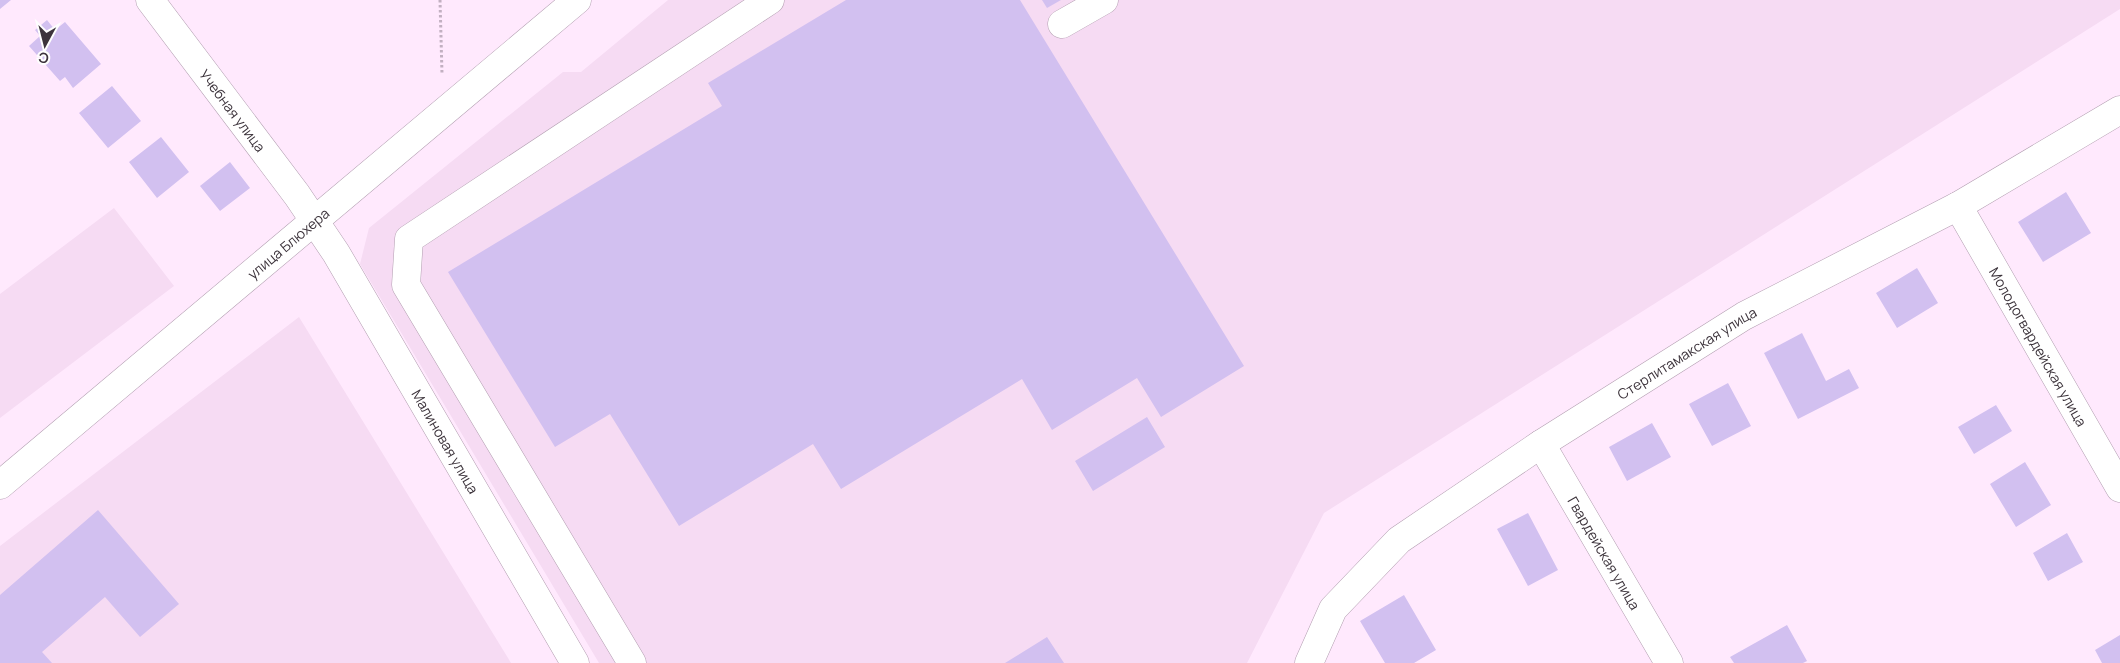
<svg xmlns="http://www.w3.org/2000/svg" width="2120" height="663" font-family="Manrope,sans-serif">
	<style>
		.built { fill: #f6dbf3 }
		.building { fill: #d2c0f0 }
		.lines { fill: none; stroke-linecap: round; stroke-linejoin: round }
		.minor-casing { stroke: #b29eb0; stroke-width: 29 }
		.major-casing { stroke: #b29eb0; stroke-width: 29 }
		.path { stroke: #c2b0c1; stroke-width: 3; stroke-dasharray: 2.5 2.5; stroke-linecap: butt }
		.minor { stroke: #fff; stroke-width: 28 }
		.major { stroke: #fff; stroke-width: 28 }
		.labels { text-anchor: middle; dominant-baseline: central; stroke-width: 4; stroke-linejoin: round; paint-order: stroke }
		.street-label { font-size: 14px; fill: #3c333b; stroke: #fefefe }
	</style>
	<rect width="100%" height="100%" fill="#ffe9fd"/>
	<path class="built" d="M668 0H2120V9L1324 513 1247 663H599L360 264 369 228 563 72H581Z
		M114 208 174 286 0 418V294Z
		M299 317 511 663H0V546Z"/>
	<path class="building" d="M0 0H11L0 9Z
		M846 0H1020L1244 366 1161 417 1137 378 1052 430 1022 379 841 489 813 444 679 526 610 414 555 447 448 272 722 106 708 83Z
		M1042 0H1061L1047 8Z
		M47 20 55 30 65 22 101 64 73 88 65 77 60 81 29 46 40 36 35 30Z
		M112 86 141 121 108 148 79 113Z
		M161 137 189 172 157 198 129 162Z
		M230 162 250 188 220 211 200 186Z
		M2066 192 2091 233 2043 262 2018 222Z
		M1917 268 1938 303 1897 328 1876 293Z
		M1802 333 1826 381 1849 369 1859 388 1798 419 1764 353Z
		M1728 383 1751 426 1712 446 1689 404Z
		M1996 405 2012 431 1974 454 1958 427Z
		M1147 417 1165 447 1093 491 1075 461Z
		M1652 423 1671 457 1627 481 1609 447Z
		M2025 462 2051 505 2016 527 1990 484Z
		M98 510 179 604 140 637 105 597 42 652 52 663H0V595Z
		M1528 513 1558 570 1528 586 1497 529Z
		M2067 533 2083 562 2048 581 2033 553Z
		M1404 595 1436 650 1414 663H1385L1360 621Z
		M1787 625 1807 661 1803 663H1734L1730 657Z
		M2120 635V663H2102L2095 650Z
		M1047 637 1064 663H1005Z"/>
	<g class="lines">
		<defs>
			<g id="minor">
				<path id="s1" d="M150 0 297 195 336 253 575 663"/>
				<path d="M1062 24 1104 0"/>
				<path id="s2" d="M1958 206 2120 488"/>
				<path id="s3" d="M1541 444 1669 663"/>
				<path d="M632 663 406 285 409 239 770 0"/>
				<path id="s4" d="M1309 663 1333 609 1399 540 1541 444 1744 316 1958 206 2120 110"/>
			</g>
			<g id="major">
				<path id="s5" d="M0 485 577 0"/>
			</g>
		</defs>
		<use href="#minor" class="minor-casing"/>
		<use href="#major" class="major-casing"/>
		<path class="path" d="M440 0 442 74"/>
		<use href="#minor" class="minor"/>
		<use href="#major" class="major"/>
	</g>
	<g class="labels">
		<g class="street-label">
			<text stroke="none"><textPath href="#s1" startOffset="138">Учебная улица</textPath></text>
			<text stroke="none"><textPath href="#s5" startOffset="376">улица Блюхера</textPath></text>
			<text stroke="none"><textPath href="#s2" startOffset="162">Молодогвардейская улица</textPath></text>
			<text stroke="none"><textPath href="#s4" startOffset="498">Стерлитамакская улица</textPath></text>
			<text stroke="none"><textPath href="#s1" startOffset="532">Малиновая улица</textPath></text>
			<text stroke="none"><textPath href="#s3" startOffset="126">Гвардейская улица</textPath></text>
		</g>
	</g>
	<g transform="translate(45 45) rotate(187)" stroke="#fefefe" stroke-width="4" paint-order="stroke">
	<path d="M0-4L9 19L0 12L-9 19Z" fill="#3c333b"/>
	<text y="-8" font-size="14" font-weight="bold" text-anchor="middle" fill="#3c333b">С</text>
	</g>
</svg>
